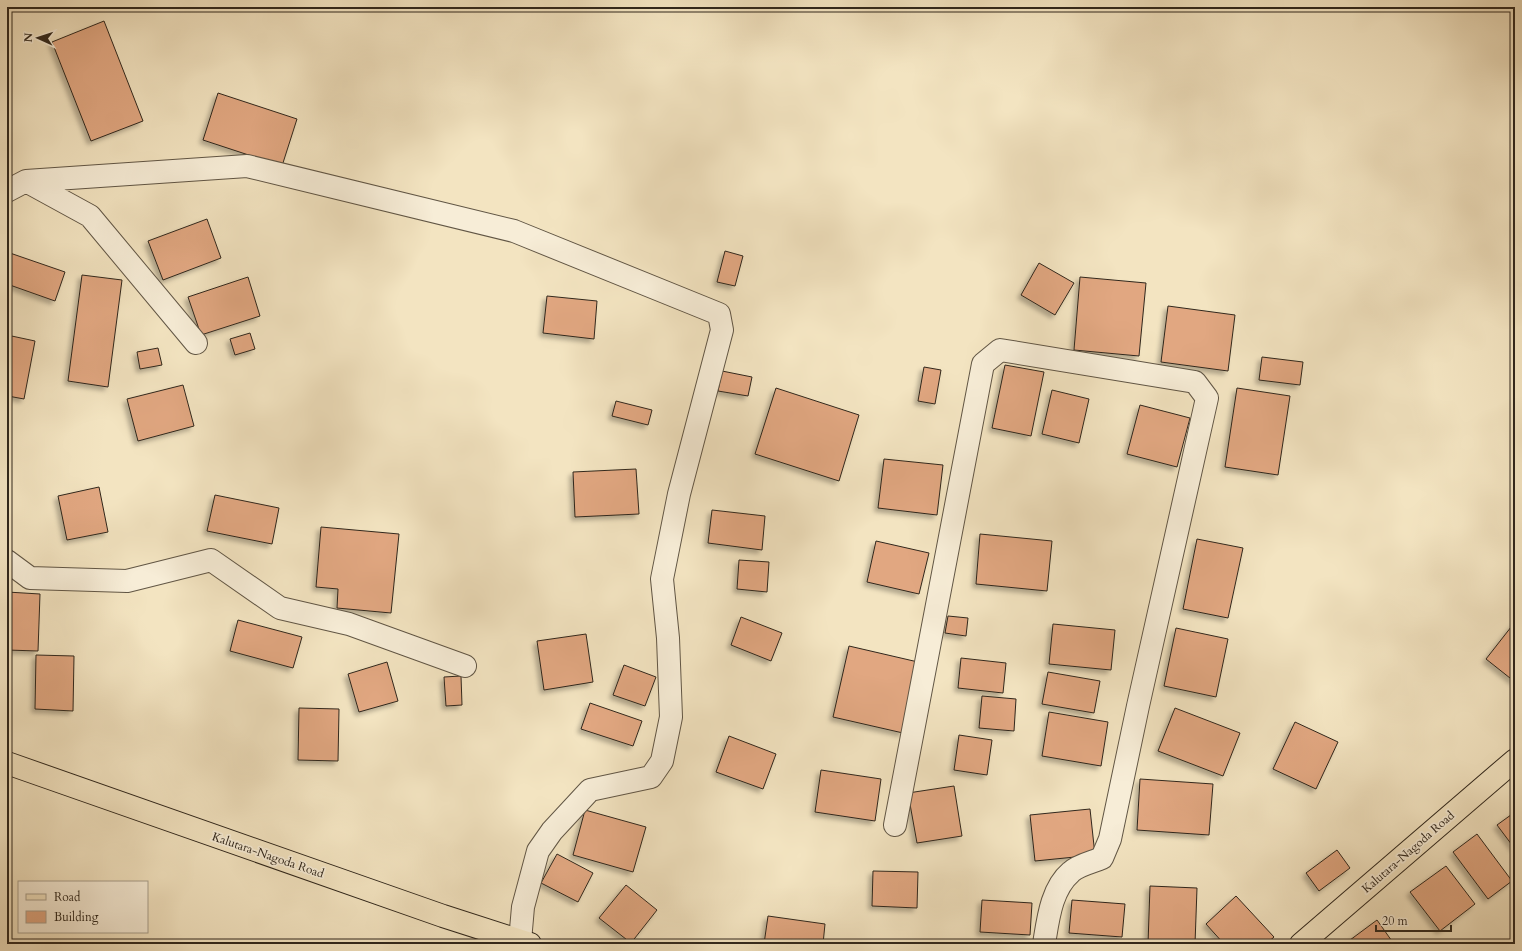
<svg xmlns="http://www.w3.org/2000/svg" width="1522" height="951" font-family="Cardo,serif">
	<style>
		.building { fill: #e1a781; stroke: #30271c; filter: url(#shadow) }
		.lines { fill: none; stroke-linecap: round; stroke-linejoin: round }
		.minor-casing { stroke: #615645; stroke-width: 24 }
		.major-casing { stroke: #30271c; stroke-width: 24 }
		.minor { stroke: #f7edd7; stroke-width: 22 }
		.major { stroke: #f3e4c1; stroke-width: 22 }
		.labels { text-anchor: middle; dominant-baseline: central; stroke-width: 3.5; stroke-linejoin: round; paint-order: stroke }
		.street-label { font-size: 12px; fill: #30271c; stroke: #f7edd7 }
	</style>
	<defs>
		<filter id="shadow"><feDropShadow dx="-3.5" dy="3.5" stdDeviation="2" flood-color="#0004"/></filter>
	</defs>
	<rect width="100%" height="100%" fill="#f3e4c1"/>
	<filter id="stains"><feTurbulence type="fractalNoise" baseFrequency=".005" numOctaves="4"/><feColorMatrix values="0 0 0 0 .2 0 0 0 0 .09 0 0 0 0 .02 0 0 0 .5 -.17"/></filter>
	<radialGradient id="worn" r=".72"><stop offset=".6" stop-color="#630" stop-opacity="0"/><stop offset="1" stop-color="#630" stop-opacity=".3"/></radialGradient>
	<path class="building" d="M104 21 143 121 91 141 52 42Z
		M218 93 297 119 282 166 203 140Z
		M207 219 221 258 163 280 148 241Z
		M725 251 743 256 735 286 717 282Z
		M7 252 65 272 55 301 7 284Z
		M1039 263 1074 283 1055 315 1021 295Z
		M82 275 122 280 108 387 68 381Z
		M248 277 260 316 201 335 188 297Z
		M1080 277 1146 283 1139 356 1074 350Z
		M547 296 597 301 594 339 543 333Z
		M1168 306 1235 315 1228 371 1161 362Z
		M250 333 255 349 235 355 230 339Z
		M7 335 35 341 24 399 8 396 7 401Z
		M158 348 162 365 140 369 137 352Z
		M1262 357 1303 362 1300 385 1259 380Z
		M1005 365 1044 372 1031 436 992 428Z
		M924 367 941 370 935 404 918 401Z
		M722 371 752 377 748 396 718 391Z
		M183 385 194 426 138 441 127 399Z
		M776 388 859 415 839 481 755 454Z
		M1237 388 1290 396 1278 475 1225 467Z
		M1052 390 1089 399 1079 443 1042 434Z
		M616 401 652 410 648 425 612 416Z
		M1140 405 1190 418 1177 467 1127 454Z
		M884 459 943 465 937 515 878 508Z
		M636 469 639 514 575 517 573 472Z
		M99 487 108 532 67 540 58 496Z
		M215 495 279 508 272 544 207 531Z
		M712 510 765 516 762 550 708 543Z
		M321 527 399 534 391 613 337 608 338 589 316 587Z
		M980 534 1052 541 1047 591 976 584Z
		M1197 539 1243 548 1228 618 1183 609Z
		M876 541 929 553 919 594 867 582Z
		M739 560 769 562 767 592 737 589Z
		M7 592 40 594 38 651 7 650Z
		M948 616 968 618 966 636 945 633Z
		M741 617 782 633 771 661 731 645Z
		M238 620 302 637 293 668 230 651Z
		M1515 622V682L1486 659Z
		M1053 624 1115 630 1111 670 1049 664Z
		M1176 628 1228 639 1216 697 1164 686Z
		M586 634 593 682 544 690 537 641Z
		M849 646 918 662 903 733 833 717Z
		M36 655 74 656 73 711 35 709Z
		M961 658 1006 663 1003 693 958 688Z
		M387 662 398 701 359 712 348 674Z
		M624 665 656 677 645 706 613 695Z
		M1048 672 1100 681 1094 713 1042 704Z
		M461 676 462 705 446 706 444 677Z
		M982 696 1016 699 1014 731 979 728Z
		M590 703 642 721 633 746 581 729Z
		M299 708 339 709 338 761 298 760Z
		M1175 708 1240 733 1223 776 1158 751Z
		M1049 712 1108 722 1101 766 1042 756Z
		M1295 722 1338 742 1316 789 1273 769Z
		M959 735 992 740 987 775 954 770Z
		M729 736 776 754 763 789 716 772Z
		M821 770 881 779 875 821 815 812Z
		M1140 779 1213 784 1209 835 1137 830Z
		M954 786 962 836 917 843 908 793Z
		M1090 809 1095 855 1035 861 1030 815Z
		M585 810 646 827 633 872 573 855Z
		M1515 812V849L1497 825Z
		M1477 834 1512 881 1488 899 1453 852Z
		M1337 850 1350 868 1319 891 1306 873Z
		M557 854 593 873 578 902 541 883Z
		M1446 866 1475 904 1440 931 1410 892Z
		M873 871 918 872 917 908 872 906Z
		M626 885 657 910 631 943 599 918Z
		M1150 886 1197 888 1195 944H1148Z
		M1236 896 1274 937 1266 944H1224L1206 924Z
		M982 900 1032 903 1030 935 980 932Z
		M1072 900 1125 904 1122 937 1069 933Z
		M768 916 825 924 823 944H764Z
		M1377 920 1394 944H1347L1346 943Z
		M1081 941 1104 943V944H1080Z"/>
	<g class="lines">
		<defs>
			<path id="minor" d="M26 181 90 216 196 343
				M7 191 26 181 247 166 514 231 719 314 722 330 679 494 662 579 668 638 671 717 662 761 651 777 590 790 552 831 538 851 523 907 520 941
				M7 561 30 578 127 581 211 560 280 608 349 624 465 666
				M895 825 983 364 1000 350 1195 382 1207 398 1138 706 1110 839 1102 858C1093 862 1078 865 1071 872 1051 889 1048 920 1044 944"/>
			<path id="major" d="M7 763 443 916 530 944
				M1301 944 1515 760"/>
		</defs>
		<use href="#minor" class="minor-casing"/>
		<use href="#major" class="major-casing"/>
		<use href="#minor" class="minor"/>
		<use href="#major" class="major"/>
	</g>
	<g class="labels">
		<g class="street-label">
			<text transform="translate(1408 852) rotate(-41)">Kalutara-Nagoda Road</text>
			<text transform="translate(268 855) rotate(19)">Kalutara-Nagoda Road</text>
		</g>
	</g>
	<rect width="1522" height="951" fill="none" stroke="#f3e4c1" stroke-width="24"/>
	<rect x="8" y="8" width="1506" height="935" fill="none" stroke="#30271c" stroke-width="2"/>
	<rect x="12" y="12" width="1498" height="927" fill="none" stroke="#30271c"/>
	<rect x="18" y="881" width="130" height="52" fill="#f7edd7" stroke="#a79e8c"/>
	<rect x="26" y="894" width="20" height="6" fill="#f3e4c1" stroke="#a79e8c"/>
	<text x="54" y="901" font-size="12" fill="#30271c">Road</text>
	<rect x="26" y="911" width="20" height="12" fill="#e1a781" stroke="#a79e8c"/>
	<text x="54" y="921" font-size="12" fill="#30271c">Building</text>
	<g transform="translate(38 38) rotate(273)" stroke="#f7edd7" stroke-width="3" paint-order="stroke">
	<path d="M0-3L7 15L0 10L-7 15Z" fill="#30271c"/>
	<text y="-6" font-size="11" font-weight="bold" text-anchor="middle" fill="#30271c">N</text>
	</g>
	<path d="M1376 925v6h75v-6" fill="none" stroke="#30271c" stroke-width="2"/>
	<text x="1382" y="925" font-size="12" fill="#30271c" stroke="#f7edd7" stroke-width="3" paint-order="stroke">20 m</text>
	<rect width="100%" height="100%" filter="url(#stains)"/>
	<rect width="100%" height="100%" fill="url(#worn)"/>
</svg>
